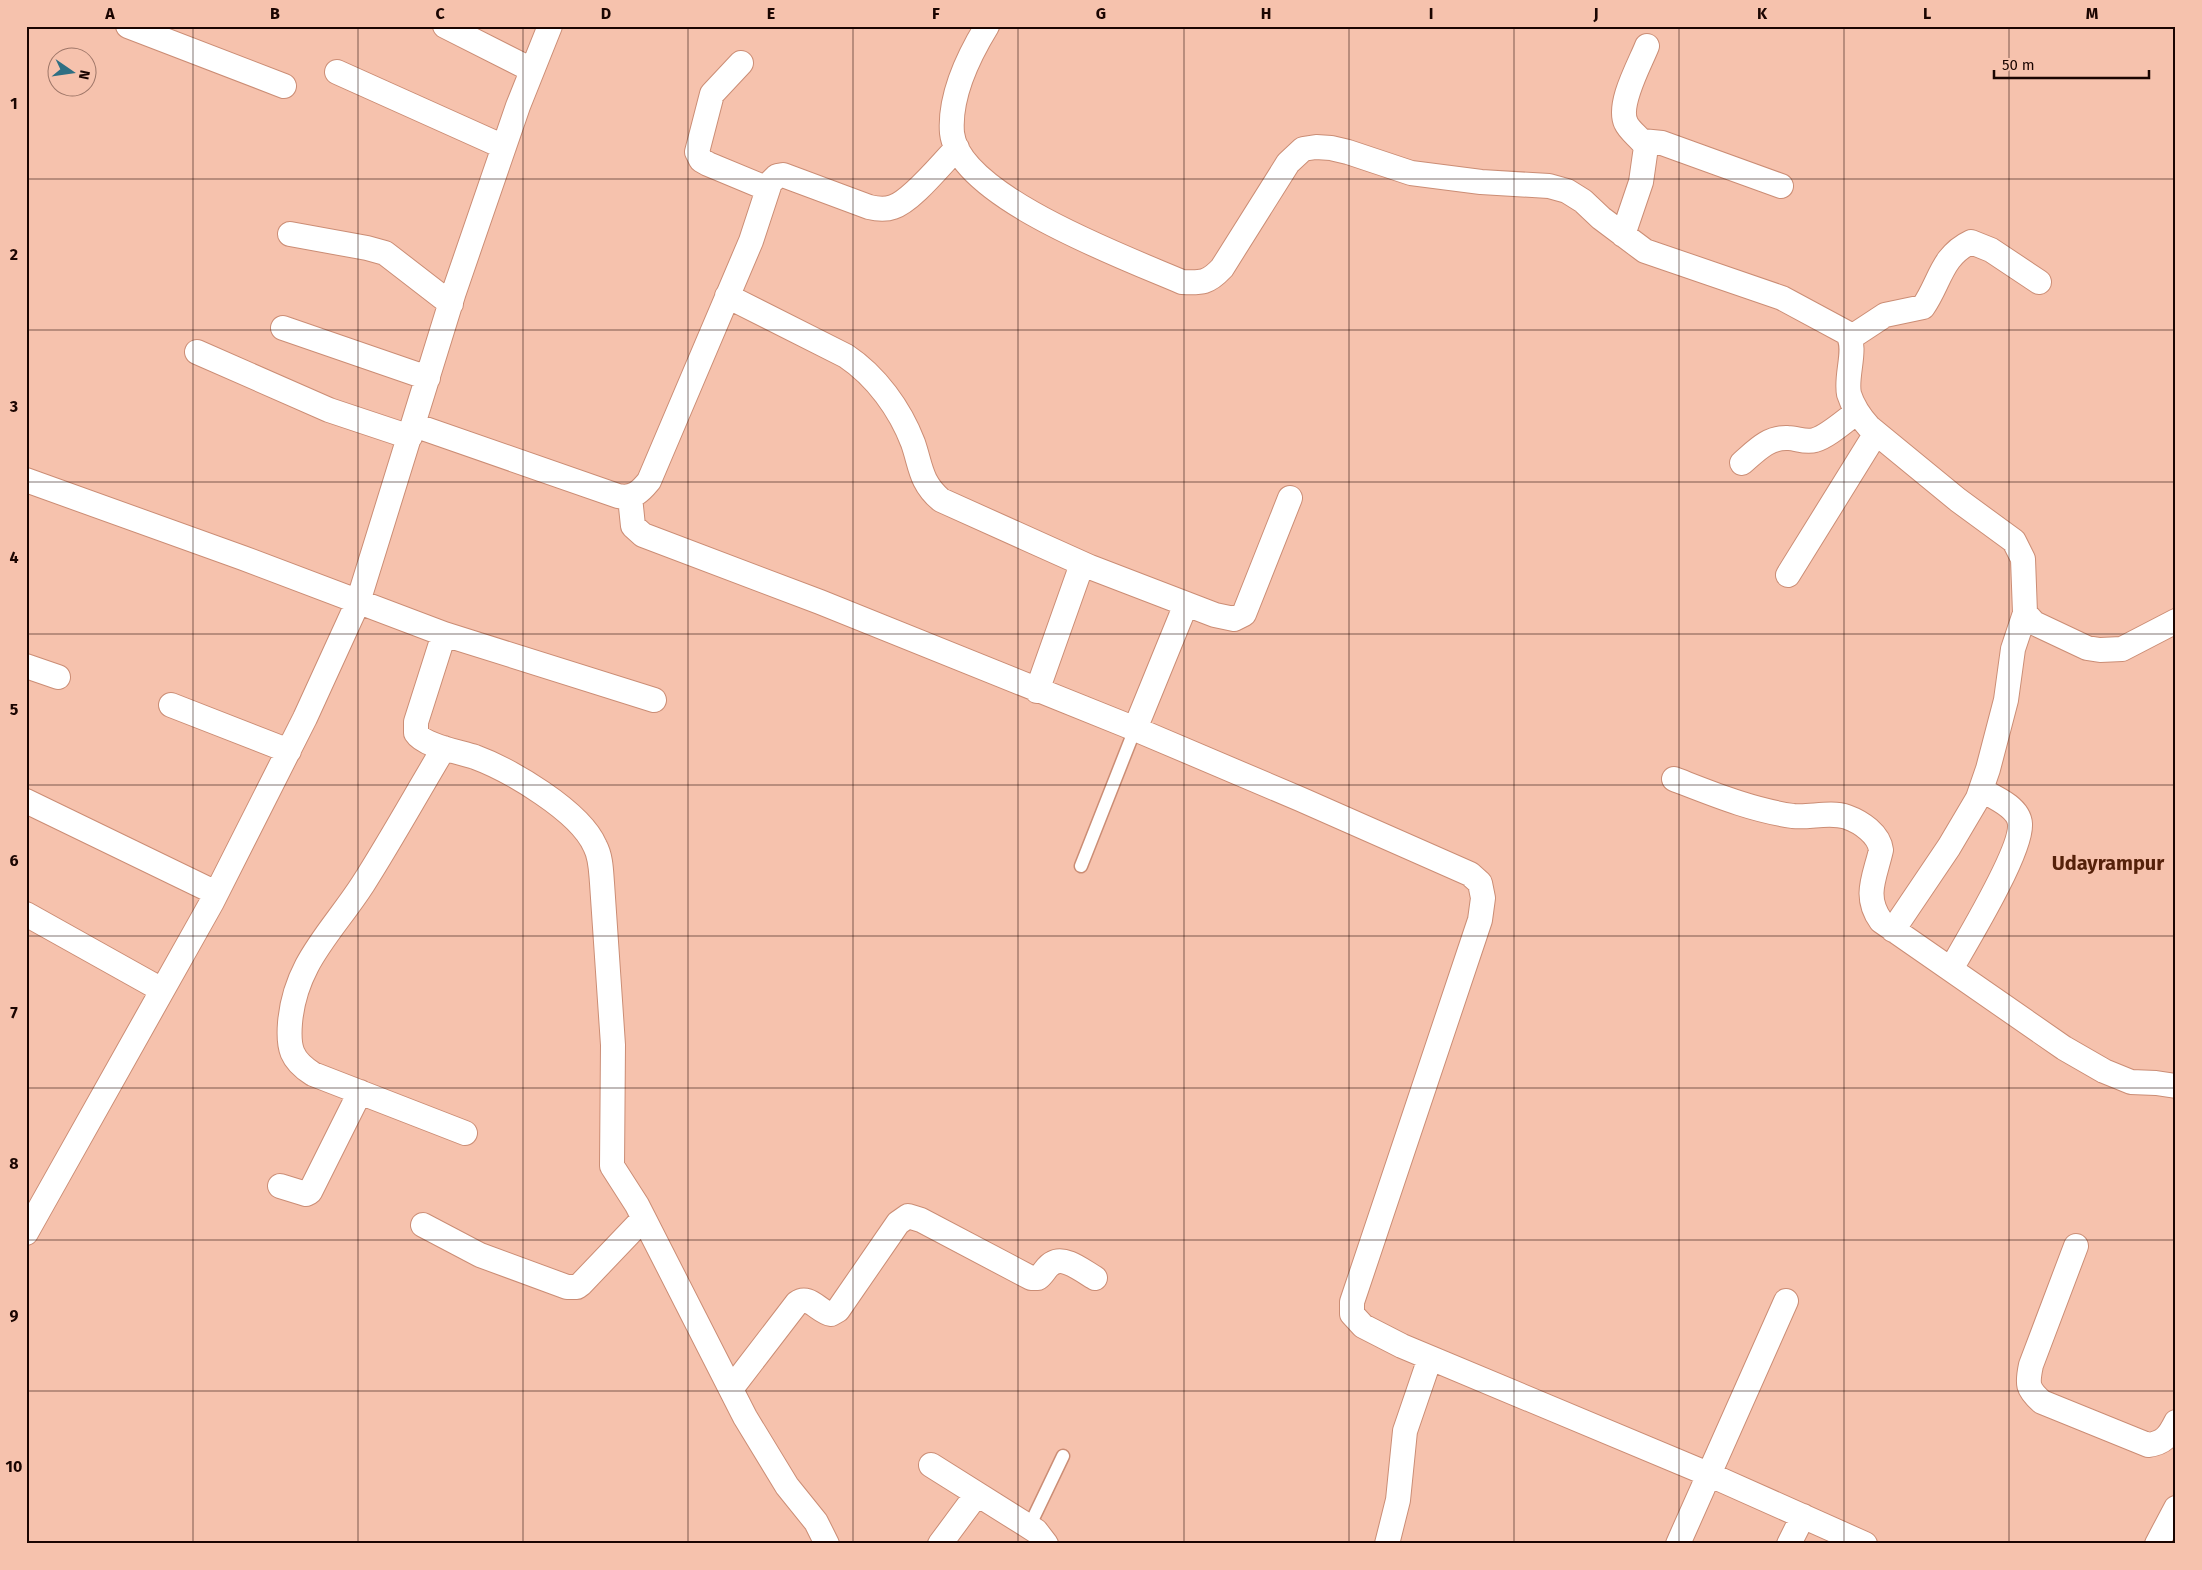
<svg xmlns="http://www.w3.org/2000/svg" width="2202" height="1570" font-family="'Fira Sans',sans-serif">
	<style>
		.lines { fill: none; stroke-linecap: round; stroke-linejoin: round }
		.lane-casing { stroke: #cb8d75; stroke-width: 15 }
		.street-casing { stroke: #cb8d75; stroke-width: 26 }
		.lane { stroke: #fff; stroke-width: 12 }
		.street { stroke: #fff; stroke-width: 24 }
		.grid { fill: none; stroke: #1a0501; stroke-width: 1; stroke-opacity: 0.55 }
		.labels { text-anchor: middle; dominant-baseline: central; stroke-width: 4; stroke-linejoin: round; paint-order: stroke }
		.district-label { font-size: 20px; font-weight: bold; fill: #55210a; stroke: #f6c2ad }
		.neatline { fill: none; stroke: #1a0501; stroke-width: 2 }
		.grid-label { font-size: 16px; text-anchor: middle; font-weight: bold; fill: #1a0501 }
	</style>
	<rect width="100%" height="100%" fill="#f6c2ad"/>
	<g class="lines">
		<defs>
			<path id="lane" d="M1081 866 1135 729
				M1029 1527 1063 1456"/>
			<path id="street" d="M128 26 284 86
				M445 26 532 70
				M987 26C968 57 949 96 952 133 959 197 1129 259 1182 282 1202 283 1208 283 1222 268L1288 163 1303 149 1316 147 1331 148 1348 152 1411 173 1481 182 1549 186 1567 191 1583 201 1601 218 1645 251 1782 298 1847 333C1858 348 1845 375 1849 394 1853 407 1860 417 1869 427L1958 500 2014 541 2023 559 2025 613 2034 623 2087 648 2100 650 2122 649 2176 621
				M741 63 712 94 697 152 701 160 708 164 768 189
				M337 72 504 147
				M1642 141 1662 143 1781 186
				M290 234 367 248 385 253 451 304
				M1623 235 1641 182 1646 147C1641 138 1630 132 1626 123 1617 104 1640 64 1647 46
				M727 296 846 356C876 376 900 409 913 443 921 466 920 482 941 500L1090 567 1215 615 1234 619 1244 614 1290 498
				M283 328 428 378
				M1850 338 1885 315 1923 307C1940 283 1941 256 1971 242L1991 250 2039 282
				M197 352 329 410 410 437
				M414 425 618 496C633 499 640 492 649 481L751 241 770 183 777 176 783 175 869 207C877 209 885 210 893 207 912 201 942 163 957 148
				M1742 463C1756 451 1768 437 1788 438 1797 438 1805 443 1815 440 1827 437 1846 420 1857 412
				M26 480 243 558 444 634 654 700
				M630 497 633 526 643 535 820 602 1128 726 1300 799 1470 874 1480 883 1483 898 1480 920 1352 1302V1314L1363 1326 1402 1346 1708 1474 1865 1544
				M1788 575 1876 433
				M444 634 416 722V733C424 746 460 752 475 757 510 770 580 811 595 846 601 857 601 871 602 883L613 1045 612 1166 637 1205 745 1417 787 1486 816 1522 827 1544
				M26 666 58 677
				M1037 691 1082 564
				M171 705 289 751
				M1135 729 1186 604
				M444 748C417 793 391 840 363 884 332 932 295 963 290 1023 288 1048 291 1060 313 1074L465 1133
				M1674 779C1713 794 1751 810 1793 816 1810 818 1830 811 1847 817 1861 822 1879 834 1881 850 1875 877 1863 896 1881 921L2064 1048 2104 1071 2131 1082 2156 1083 2176 1086
				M26 801 216 893
				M26 914 162 990
				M1893 930 1949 847 1978 798 1988 769 2006 700 2013 649 2025 613
				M1951 969C1967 941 2022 851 2020 824 2019 807 1994 797 1981 790
				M280 1186 306 1194 310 1192 360 1092
				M423 1225 480 1255 567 1287H577L581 1284 643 1219
				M26 1233 212 902 305 718 358 602 454 292 518 106 550 26
				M2076 1246 2031 1365C2027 1384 2027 1389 2042 1402L2148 1445C2164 1443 2169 1436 2176 1422
				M731 1389 797 1303C809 1294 819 1312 831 1314L838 1310 898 1223 908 1216 921 1220 1031 1278H1038C1044 1274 1046 1266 1053 1263 1065 1256 1084 1272 1095 1278
				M931 1465 1036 1531 1046 1544
				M940 1544 977 1494
				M1387 1544 1398 1500 1405 1431 1430 1358
				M1678 1544 1786 1301
				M1789 1544 1803 1516
				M2157 1544 2176 1508"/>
		</defs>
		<use href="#lane" class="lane-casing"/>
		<use href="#street" class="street-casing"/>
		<use href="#lane" class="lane"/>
		<use href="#street" class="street"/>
	</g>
	<path class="grid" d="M193 26V1544M358 26V1544M523 26V1544M688 26V1544M853 26V1544M1018 26V1544M1184 26V1544M1349 26V1544M1514 26V1544M1679 26V1544M1844 26V1544M2009 26V1544M26 179H2176M26 330H2176M26 482H2176M26 634H2176M26 785H2176M26 936H2176M26 1088H2176M26 1240H2176M26 1391H2176"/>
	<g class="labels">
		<g class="district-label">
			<text x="2108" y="863">Udayrampur</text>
		</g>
	</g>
	<rect width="2202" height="1570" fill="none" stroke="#f6c2ad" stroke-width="55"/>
	<g transform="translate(72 72) rotate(103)"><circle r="24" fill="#f6c2ad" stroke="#9e7668"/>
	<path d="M0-4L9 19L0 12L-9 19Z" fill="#2f6f83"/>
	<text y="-8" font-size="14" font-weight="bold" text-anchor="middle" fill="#1a0501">N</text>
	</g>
	<path d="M1994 70v8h155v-8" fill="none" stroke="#1a0501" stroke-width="2.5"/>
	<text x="2002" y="70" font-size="15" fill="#1a0501" stroke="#f6c2ad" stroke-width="4" paint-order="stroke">50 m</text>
	<rect x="28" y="28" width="2146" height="1514" class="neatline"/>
	<g class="grid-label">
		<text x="110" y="19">A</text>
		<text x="275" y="19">B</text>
		<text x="440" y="19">C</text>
		<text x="606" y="19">D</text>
		<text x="771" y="19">E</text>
		<text x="936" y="19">F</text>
		<text x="1101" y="19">G</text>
		<text x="1266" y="19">H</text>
		<text x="1431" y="19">I</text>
		<text x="1596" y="19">J</text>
		<text x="1762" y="19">K</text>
		<text x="1927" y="19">L</text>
		<text x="2092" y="19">M</text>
		<text x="14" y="109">1</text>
		<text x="14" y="260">2</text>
		<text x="14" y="412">3</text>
		<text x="14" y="563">4</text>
		<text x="14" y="715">5</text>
		<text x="14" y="866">6</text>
		<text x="14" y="1018">7</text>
		<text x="14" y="1169">8</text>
		<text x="14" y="1321">9</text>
		<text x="14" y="1472">10</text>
	</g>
</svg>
